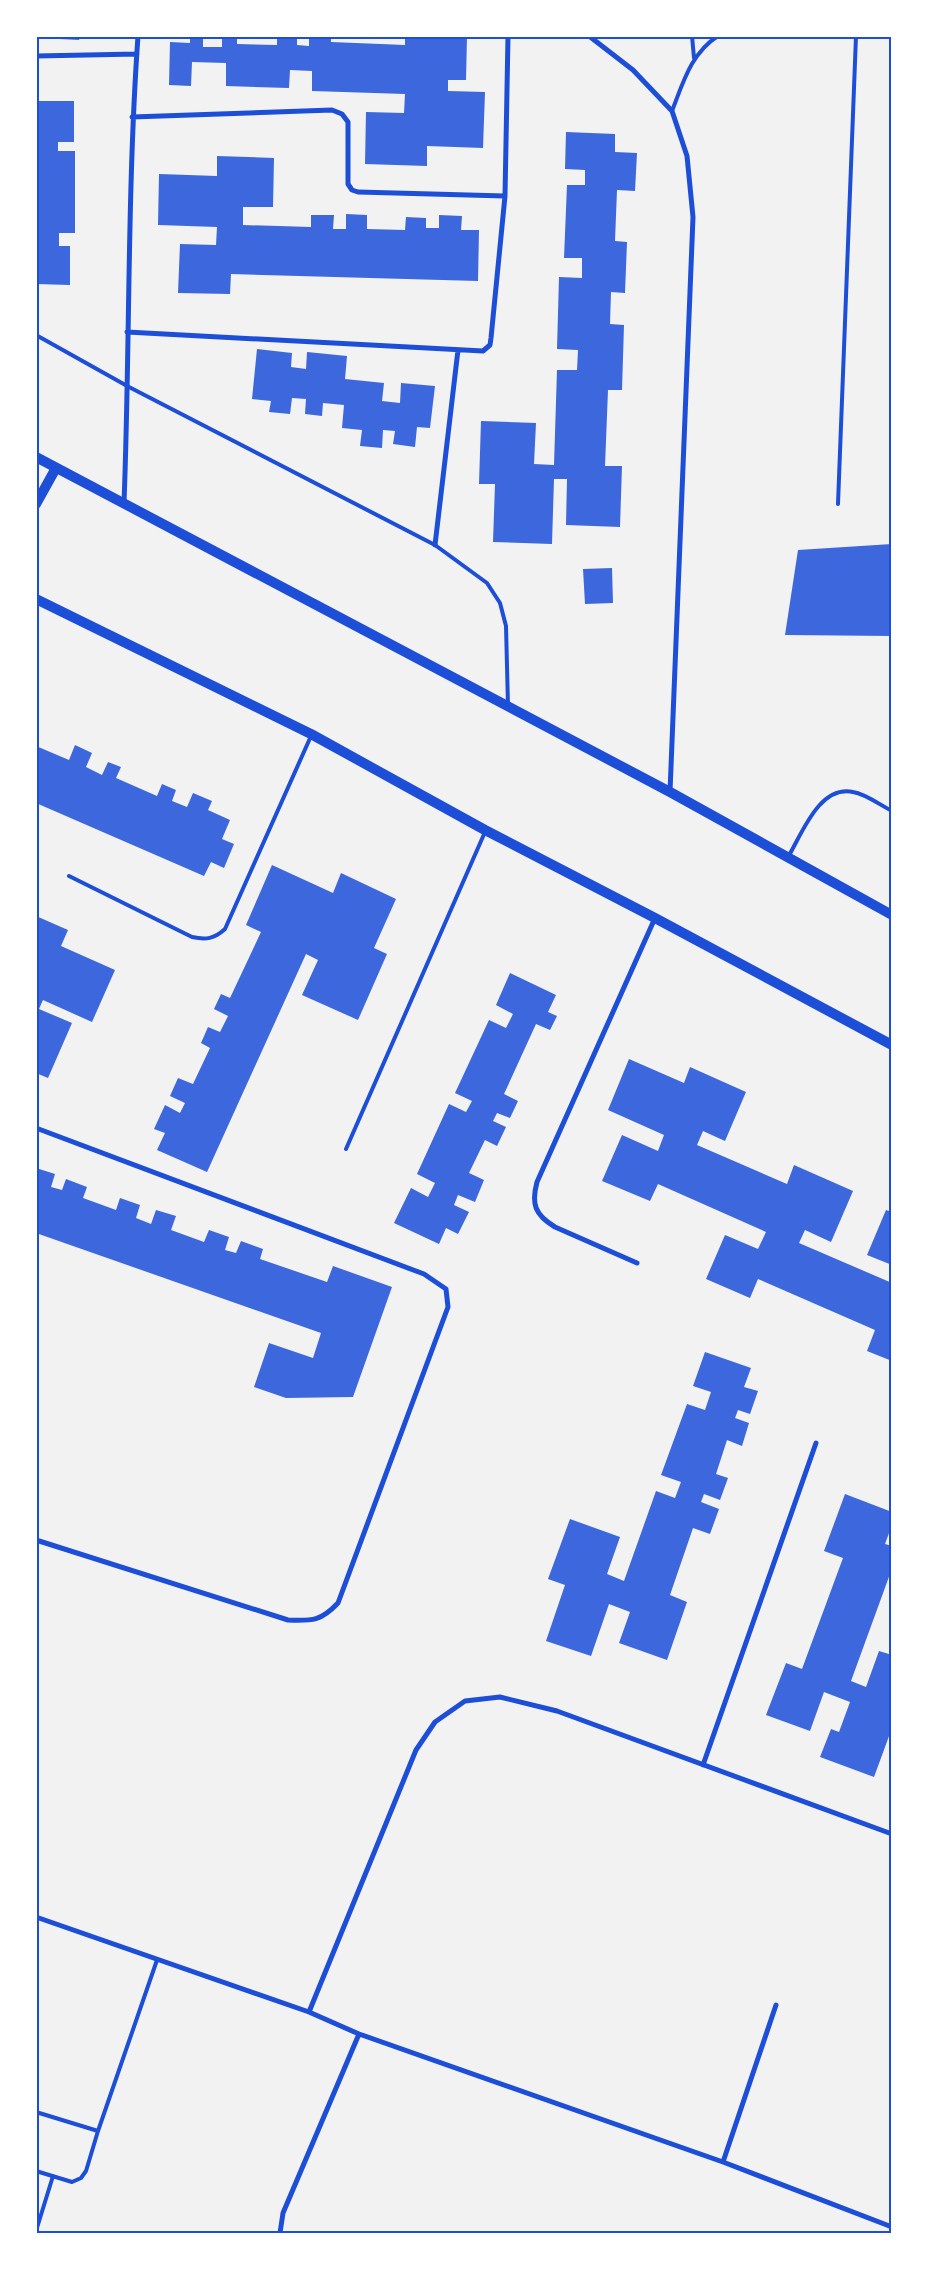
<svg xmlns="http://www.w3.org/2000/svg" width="928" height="2269" font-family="Figtree,sans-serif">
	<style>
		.building { fill: #3d67dc }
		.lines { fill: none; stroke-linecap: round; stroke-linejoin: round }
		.service { stroke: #1d4ed8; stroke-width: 4 }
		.minor { stroke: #1d4ed8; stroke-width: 5 }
		.secondary { stroke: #1d4ed8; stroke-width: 10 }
		.neatline { fill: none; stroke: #1d4ed8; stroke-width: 2 }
	</style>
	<rect width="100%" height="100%" fill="#f2f2f2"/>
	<path class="building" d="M40 36H80L79 40 40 38Z
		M190 36H203V47H222V36H237V44L277 45V36H297V45L309 46V36H331V42L405 45V36H467L466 80H448V91L485 92 483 148 427 146V166L365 164 366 112 404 113 405 94 312 91V71L290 70 289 88 226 86V63L192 62 191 86 169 85 170 42 190 43Z
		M36 101H74V142H58V151H75V233H59V246H70V285L36 284Z
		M566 132 615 134V152L637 153 635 191 617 190 615 241 627 242 625 293 611 292 610 324 624 325 622 390H608L605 466H622L620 527 566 525 567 479H554L552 544 493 542 495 484H479L481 421 536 423 534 464 554 465 557 370H577L578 350 557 349 559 277 582 278V258H564L567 185H585V170L565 169Z
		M217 156 274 158 273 207H243V225L311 227V215H334L333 229H346V214L367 215V229L405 230 406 217 426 218V228H439V215L462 216 461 230H479L478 281 231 274 230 294 178 293 180 244 216 245 217 227 158 225 159 174 217 176Z
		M257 349 292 353 291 367 306 369 307 352 347 356 345 379 384 383 382 401 400 403 401 383 435 386 430 428 417 427 415 447 393 444 395 431 383 430 382 448 360 446 362 430 342 428 344 405 323 403 322 416 305 414 306 399 292 398 290 414 269 412 271 401 252 399Z
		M892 544V636L785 635 798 550Z
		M612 568 613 603 585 604 583 569Z
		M75 745 92 753 86 767 102 775 108 762 121 767 116 778 157 796 162 784 176 790 172 801 187 807 193 793 212 801 208 810 230 820 222 839 234 844 224 868 211 862 204 876 36 803V746L69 760Z
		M272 865 333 893 341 873 396 899 374 948 387 954 358 1020 302 995 318 960 306 954 207 1172 157 1150 165 1133 154 1129 165 1105 180 1113 185 1103 170 1096 178 1078 193 1084 210 1048 201 1043 208 1027 220 1032 228 1016 214 1009 221 994 230 998 261 932 246 925Z
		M36 916 68 930 61 946 115 970 92 1022 43 1000 39 1009 72 1023 48 1078 36 1073Z
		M510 973 556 995 548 1012 557 1016 550 1030 536 1024 504 1094 518 1101 510 1118 497 1113 493 1121 506 1127 497 1146 485 1140 469 1173 484 1180 475 1202 458 1195 454 1205 469 1212 458 1234 446 1228 439 1244 394 1223 411 1188 428 1197 435 1183 417 1174 449 1104 466 1112 472 1101 455 1093 489 1020 506 1028 513 1014 496 1005Z
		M629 1059 684 1083 690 1067 746 1092 725 1141 703 1131 697 1145 787 1184 794 1165 853 1191 831 1242 805 1230 799 1243 892 1283V1361L867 1351 875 1330 758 1279 750 1298 706 1279 725 1235 758 1249 766 1232 658 1184 650 1201 602 1181 622 1135 658 1151 664 1135 608 1110Z
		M36 1168 55 1174 51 1187 62 1190 66 1179 87 1187 83 1198 116 1210 120 1198 140 1205 136 1218 151 1224 156 1210 176 1216 171 1230 204 1242 209 1230 229 1237 225 1250 236 1253 241 1241 263 1249 260 1259 327 1282 333 1266 392 1287 353 1397 286 1398 254 1387 269 1343 313 1358 321 1333 36 1233Z
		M886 1210 892 1212V1265L867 1255Z
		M705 1352 751 1368 744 1387 758 1391 750 1414 738 1410 735 1418 749 1423 742 1446 727 1440 716 1474 728 1478 720 1500 704 1494 701 1502 719 1509 710 1534 693 1528 670 1595 687 1602 667 1660 619 1643 630 1612 609 1604 591 1656 546 1641 565 1585 548 1579 570 1519 620 1537 607 1574 624 1581 656 1491 675 1498 681 1482 661 1475 687 1404 705 1410 711 1392 693 1386Z
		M845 1494 892 1512V1525L885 1544 892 1546V1574H890L851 1681 866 1687 879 1651 892 1655V1728L874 1777 820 1757 831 1729 839 1732 850 1702 824 1692 810 1731 766 1715 786 1663 802 1669 843 1558 824 1551Z"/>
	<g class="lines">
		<path class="service" d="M692 36 694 58
			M672 111C683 83 691 53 718 36
			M36 335 129 387 435 545 487 583 500 603 506 626 508 706
			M838 504 856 36
			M788 857C802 834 819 785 853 792 866 794 880 805 892 811
			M69 876 192 937C206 940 214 939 225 929L311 736
			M346 1149 485 832
			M36 2112 98 2131
			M36 2171 72 2182 81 2178 86 2171 98 2131 157 1960
			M36 2231 53 2176"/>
		<path class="minor" d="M589 36 633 70 672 111 687 156 693 217 670 792
			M36 56 137 54
			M132 117 332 110 342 114 348 122V184L352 190 358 192 505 196
			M127 332 483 351 490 345 491 338 505 196 508 36
			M124 503C130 347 127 192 138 36
			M435 545 458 350
			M36 1128 424 1274 446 1289 448 1307 338 1603C321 1621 313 1621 288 1620L36 1540
			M637 1263 555 1227C535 1215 531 1204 537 1182L655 918
			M703 1765 816 1443
			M36 1917 309 2012 359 2034 723 2162 892 2227
			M309 2012 416 1750 435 1722 465 1701 500 1697 557 1711 892 1834
			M723 2162 776 2005
			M280 2233 283 2213 359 2034"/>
		<path class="secondary" d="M36 457 670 792 892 915
			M36 504 56 468
			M36 599 311 734 485 830 655 918 892 1045"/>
	</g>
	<rect width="928" height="2269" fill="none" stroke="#ffffff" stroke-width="75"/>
	<rect x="38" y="38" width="852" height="2194" class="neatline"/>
</svg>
